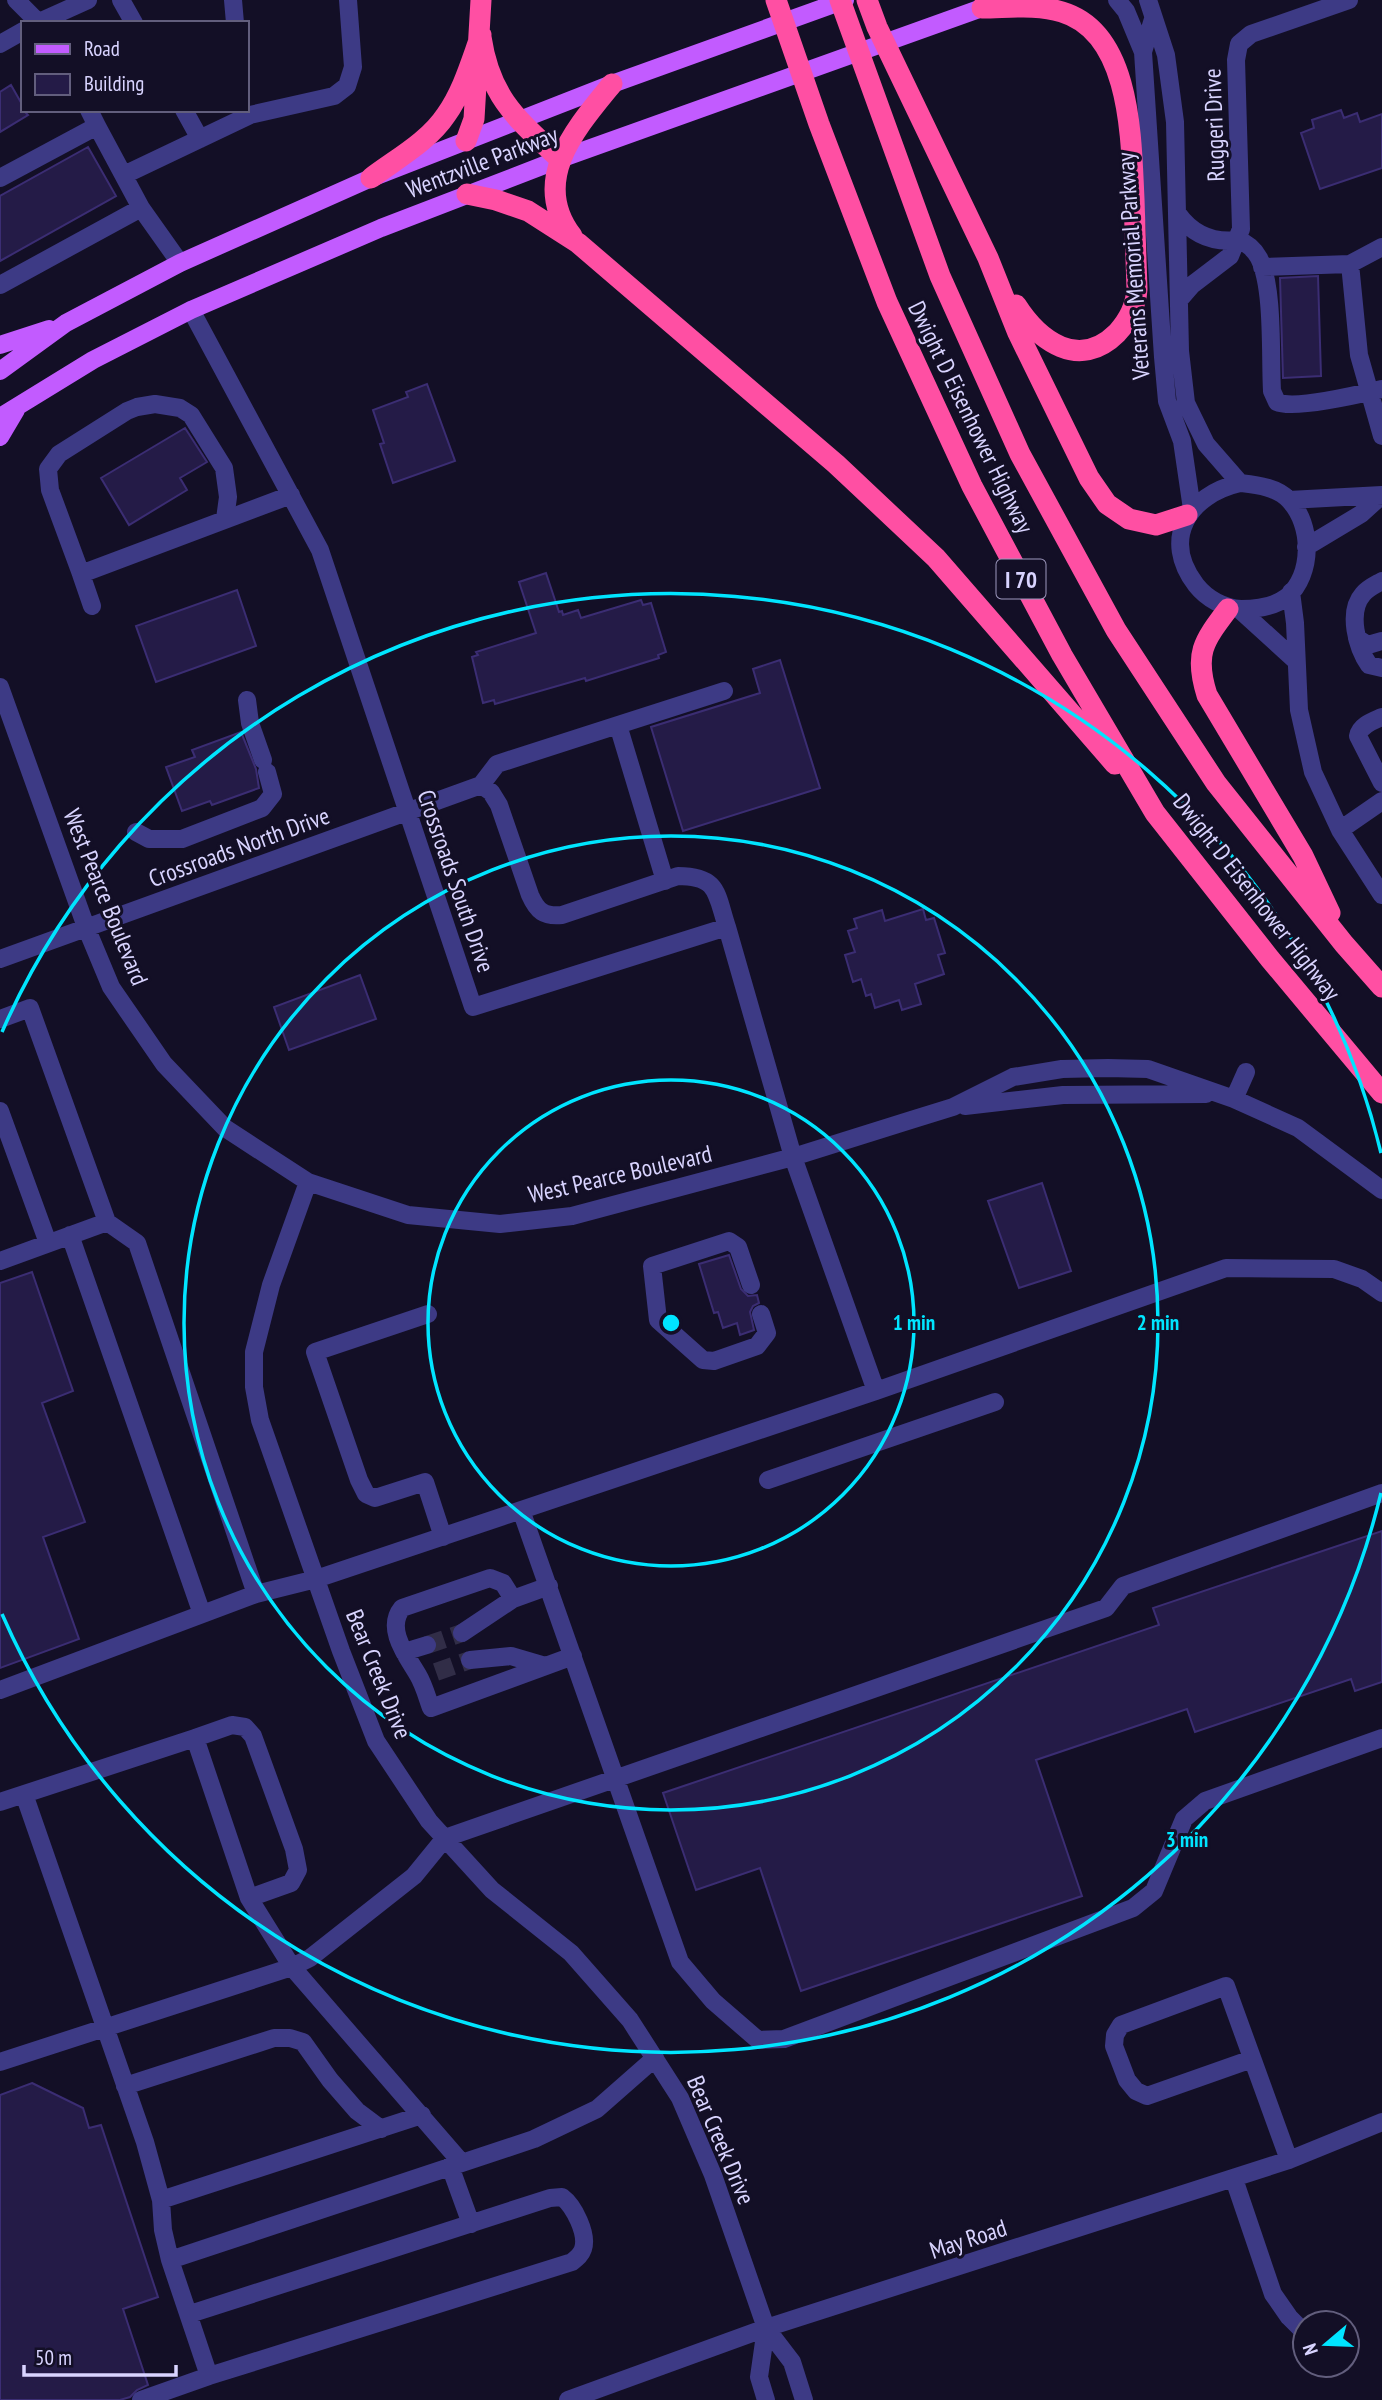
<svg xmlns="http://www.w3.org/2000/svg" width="1382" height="2400" font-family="'PT Sans Narrow',sans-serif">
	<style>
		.building { fill: #241b47; stroke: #3b2d73; stroke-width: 2 }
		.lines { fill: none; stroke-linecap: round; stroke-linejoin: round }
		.minor-tunnel { stroke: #312d47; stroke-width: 18; stroke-dasharray: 18 9; stroke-linecap: butt }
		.minor { stroke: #3d3a85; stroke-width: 18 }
		.major { stroke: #c25bff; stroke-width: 18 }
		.highway { stroke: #ff4fa3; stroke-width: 21 }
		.ring { fill: none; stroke: #00e5ff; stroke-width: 3.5 }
		.labels { text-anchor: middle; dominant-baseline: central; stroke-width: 6; stroke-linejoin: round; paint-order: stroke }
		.shield { fill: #130f26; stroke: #9e99be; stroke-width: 2 }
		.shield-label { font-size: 23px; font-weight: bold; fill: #d9d4ff }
		.street-label { font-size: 24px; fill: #d9d4ff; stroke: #130f26 }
		.centre { fill: #00e5ff; stroke: #130f26; stroke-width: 3.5 }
		.ring-label { font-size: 21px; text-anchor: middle; font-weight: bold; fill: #00e5ff; stroke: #130f26; stroke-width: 6; stroke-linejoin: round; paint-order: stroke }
	</style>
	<rect width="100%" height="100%" fill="#130f26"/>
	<path class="building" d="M11 85 23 106V110L28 115 0 132V92Z
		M1341 110 1344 118 1357 113 1360 122 1382 114V168L1320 189 1301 133 1314 128 1312 120Z
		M88 147 116 196 0 261V196Z
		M1318 276 1321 376 1283 378 1280 278Z
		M427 384 455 461 393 483 380 444 384 443 373 410 408 397 406 392Z
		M185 428 207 462 180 478 187 490 129 525 101 478Z
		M546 573 559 612 562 611 563 615 578 610 581 618 641 600 643 605 651 603 666 652 658 655 659 658 586 681 585 678 495 704 494 700 483 703 472 657 478 655 476 652 536 633 519 582Z
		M237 590 256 646 156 682 136 626Z
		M780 660 820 788 683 831 651 727 760 693 753 669Z
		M241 732 256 769 259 788 212 805 210 801 182 811 166 767 195 757 192 750Z
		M923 909 926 920 934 918 945 953 938 955 944 974 915 984 921 1004 902 1010 899 1000 875 1008 871 994 866 996 861 979 853 982 845 955 855 952 848 931 857 928 854 919 882 910 885 921Z
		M360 975 376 1019 289 1050 274 1007Z
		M1042 1183 1071 1271 1019 1288 988 1201Z
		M729 1255 741 1289 748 1296 757 1295 759 1303 753 1306 750 1312 754 1330 740 1335 737 1323 723 1328 718 1312 714 1313 699 1264Z
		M32 1272 73 1391 42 1403 85 1522 43 1537 79 1639 0 1668V1283Z
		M1382 1531V1682L1355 1691 1351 1679 1195 1732 1187 1709 1036 1760 1082 1896 801 1991 760 1868 696 1890 663 1793 1159 1625 1153 1608Z
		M32 2083 83 2108 89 2128 101 2125 158 2297 123 2309 148 2385 137 2390 130 2397 120 2400H0V2095Z"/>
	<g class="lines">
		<path class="minor-tunnel" d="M427 1645 462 1633
			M436 1672 470 1660"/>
		<path class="minor" d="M16 0 39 23
			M121 0 134 23
			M233 0 235 23
			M1117 0 1126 11 1143 52
			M1148 0 1166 55 1175 122 1180 351 1186 403 1206 444 1240 483
			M1153 19 1143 52 1163 357 1167 401 1182 441 1192 509
			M37 23 88 0
			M0 44 23 31
			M184 110 200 139
			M97 126 141 208
			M124 175 250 115 334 96 347 86 353 67 348 0
			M0 178 97 126 89 110
			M1178 214C1193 235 1213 243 1238 240
			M1238 240C1247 243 1254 249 1259 258 1274 288 1270 356 1272 391L1277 402C1294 410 1361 394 1382 389
			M1350 264 1359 355 1382 436
			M1262 267 1350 264 1382 247
			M0 285 141 208 180 263
			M1179 300 1192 285 1230 256 1241 229 1236 60 1239 44 1251 34 1349 0
			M191 310 320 550 473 1007 727 927 793 1157 876 1391
			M1240 483C1257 485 1277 487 1289 500 1313 525 1313 574 1287 597 1274 607 1257 609 1241 609 1224 608 1207 599 1196 585 1161 539 1188 495 1240 483Z
			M1289 500 1382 495
			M1306 547 1361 514 1381 496
			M81 574 50 490 48 469 59 454 127 411 137 407 155 404 180 408 191 415 224 468 228 497 225 519
			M1382 581C1375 585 1368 588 1363 594 1347 612 1357 648 1369 665L1382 668
			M1291 592 1295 623 1299 710 1313 772 1340 830 1382 895
			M92 606 81 574 291 495
			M1239 609 1295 660
			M1357 638 1368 645 1382 641
			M0 687 86 927 111 987 164 1064 225 1128 308 1182 408 1215 500 1224 572 1216 793 1157 911 1120 953 1107 1013 1077 1062 1069 1108 1068 1148 1069 1234 1099 1298 1128 1382 1190
			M247 700 250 723 263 760
			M1382 717C1373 721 1360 725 1358 736L1382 783
			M618 725 724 691
			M481 785 497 764 618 725 665 881
			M1340 830 1382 801
			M136 832 149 839H182L262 808 273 794 267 772
			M0 959 481 785 491 792 499 805 530 895C537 911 544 917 562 915L678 876C719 876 716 894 727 927
			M0 1019 30 1008 107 1222
			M1234 1099 1246 1072
			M965 1106 1063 1095 1206 1094
			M0 1111 48 1243
			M308 1182 271 1285 254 1352V1387L260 1420 341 1651 376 1741 429 1821 492 1890 571 1953 630 2020 680 2098 713 2175 766 2328 792 2362 804 2400
			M70 1235 202 1614
			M0 1261 107 1222 137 1243 256 1594 316 1579 876 1391 1226 1268 1334 1269 1362 1279 1382 1293
			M751 1285 738 1247 729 1241 652 1266 658 1320 703 1360 714 1361 757 1346 767 1333 761 1314
			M428 1314 315 1352 359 1480 366 1494 375 1498 425 1482 443 1537
			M768 1480 995 1402
			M521 1510 680 1962 713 2001 758 2040 784 2039 1133 1908 1154 1891 1184 1819 1205 1801 1382 1738
			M549 1586 513 1599 503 1583 490 1578 402 1608C385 1629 407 1656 418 1675 424 1685 427 1697 431 1708L573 1656
			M462 1633 513 1599
			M404 1652 427 1645
			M470 1660 511 1656 545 1666
			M0 1690 256 1594
			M195 1738 232 1725 245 1727 253 1736 294 1849 298 1870 291 1883 249 1898
			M24 1794 145 2142 161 2200 163 2230 170 2260
			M0 1802 195 1738 249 1898 292 1967 461 2162
			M1252 2059 1147 2096 1136 2091 1127 2080 1114 2046 1115 2035 1121 2025 1226 1986 1289 2160
			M0 2062 292 1967 310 1958 414 1876 445 1838 1106 1608 1123 1586 1382 1493
			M125 2086 274 2038H290L303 2042 330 2080 357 2111 381 2129
			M450 2166 471 2224
			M1234 2179 1273 2294 1289 2317 1301 2329
			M161 2200 422 2115
			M190 2314 550 2198 562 2197C574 2206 588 2234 583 2249 581 2255 577 2258 572 2262L209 2376
			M766 2328 759 2377 766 2400
			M141 2400 209 2376 170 2260 534 2139 597 2109 655 2058
			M568 2400 766 2328 1289 2160 1382 2122"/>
		<path class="major" d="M0 345 49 329
			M0 371 66 323 180 263 371 178 612 84 845 0
			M0 417 93 360 191 310 381 228 560 159 993 4
			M0 437 16 410"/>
		<path class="highway" d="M776 0 819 124 887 302 972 486 1062 655 1155 813 1270 959 1382 1093
			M840 0 940 276 1020 454 1116 630 1216 783 1344 944 1382 987
			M867 0 877 27 988 258 1018 333 1089 478 1107 504 1129 519 1156 525 1187 515
			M982 8C1008 8 1037 4 1062 12 1132 33 1131 140 1134 199 1135 229 1136 259 1137 289 1136 305 1128 321 1117 333 1079 371 1039 341 1016 305
			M481 37C490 98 517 119 560 159
			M466 141 474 119 481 0
			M371 178C396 159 428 142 446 115 463 91 471 62 481 35
			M467 194 496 200 528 211 578 243 836 464 936 558 1115 764
			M572 236C529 180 577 127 612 84
			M1228 609C1203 642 1194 654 1207 695L1303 856 1330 913"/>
	</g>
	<g class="ring">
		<circle cx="671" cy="1323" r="243"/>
		<circle cx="671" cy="1323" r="487"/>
		<path d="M1381 1493A730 730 0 0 1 2 1614M2 1032A730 730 0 0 1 1381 1153"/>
	</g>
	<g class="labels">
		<rect class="shield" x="996.5" y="559.5" width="49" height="39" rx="5"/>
		<g class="shield-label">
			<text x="1021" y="579">I 70</text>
		</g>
		<g class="street-label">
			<text transform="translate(1214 125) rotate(-92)">Ruggeri Drive</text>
			<text transform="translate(482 162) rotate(-21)">Wentzville Parkway</text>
			<text transform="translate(1133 266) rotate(-94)">Veterans Memorial Parkway</text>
			<text transform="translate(971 417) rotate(64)">Dwight D Eisenhower Highway</text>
			<text transform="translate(239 847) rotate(-20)">Crossroads North Drive</text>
			<text transform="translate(456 881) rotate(71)">Crossroads South Drive</text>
			<text transform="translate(106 897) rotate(68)">West Pearce Boulevard</text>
			<text transform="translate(1257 897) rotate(52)">Dwight D Eisenhower Highway</text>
			<text transform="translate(620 1174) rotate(-13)">West Pearce Boulevard</text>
			<text transform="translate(379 1674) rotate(68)">Bear Creek Drive</text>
			<text transform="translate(721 2140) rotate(67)">Bear Creek Drive</text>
			<text transform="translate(968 2239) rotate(-18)">May Road</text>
		</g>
	</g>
	<circle cx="671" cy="1323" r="10" class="centre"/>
	<g class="ring-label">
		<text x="914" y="1330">1 min</text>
		<text x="1158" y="1330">2 min</text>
		<text x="1187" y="1847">3 min</text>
	</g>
	<rect x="21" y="21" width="228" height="91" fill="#130f26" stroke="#625e7d" stroke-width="2"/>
	<rect x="35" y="44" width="35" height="10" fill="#c25bff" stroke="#625e7d" stroke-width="2"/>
	<text x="84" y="56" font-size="21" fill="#d9d4ff">Road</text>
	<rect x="35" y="74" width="35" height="21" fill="#241b47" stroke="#625e7d" stroke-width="2"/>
	<text x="84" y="91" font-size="21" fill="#d9d4ff">Building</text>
	<g transform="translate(1326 2344) rotate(251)"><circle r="33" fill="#130f26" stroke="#625e7d" stroke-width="2"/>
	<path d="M0-5L12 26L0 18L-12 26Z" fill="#00e5ff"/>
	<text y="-10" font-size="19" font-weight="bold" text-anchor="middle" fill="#d9d4ff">N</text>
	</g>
	<path d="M24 2365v10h152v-10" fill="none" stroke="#d9d4ff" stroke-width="3.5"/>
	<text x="35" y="2365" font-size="21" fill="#d9d4ff" stroke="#130f26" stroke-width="5" paint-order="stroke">50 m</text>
</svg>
